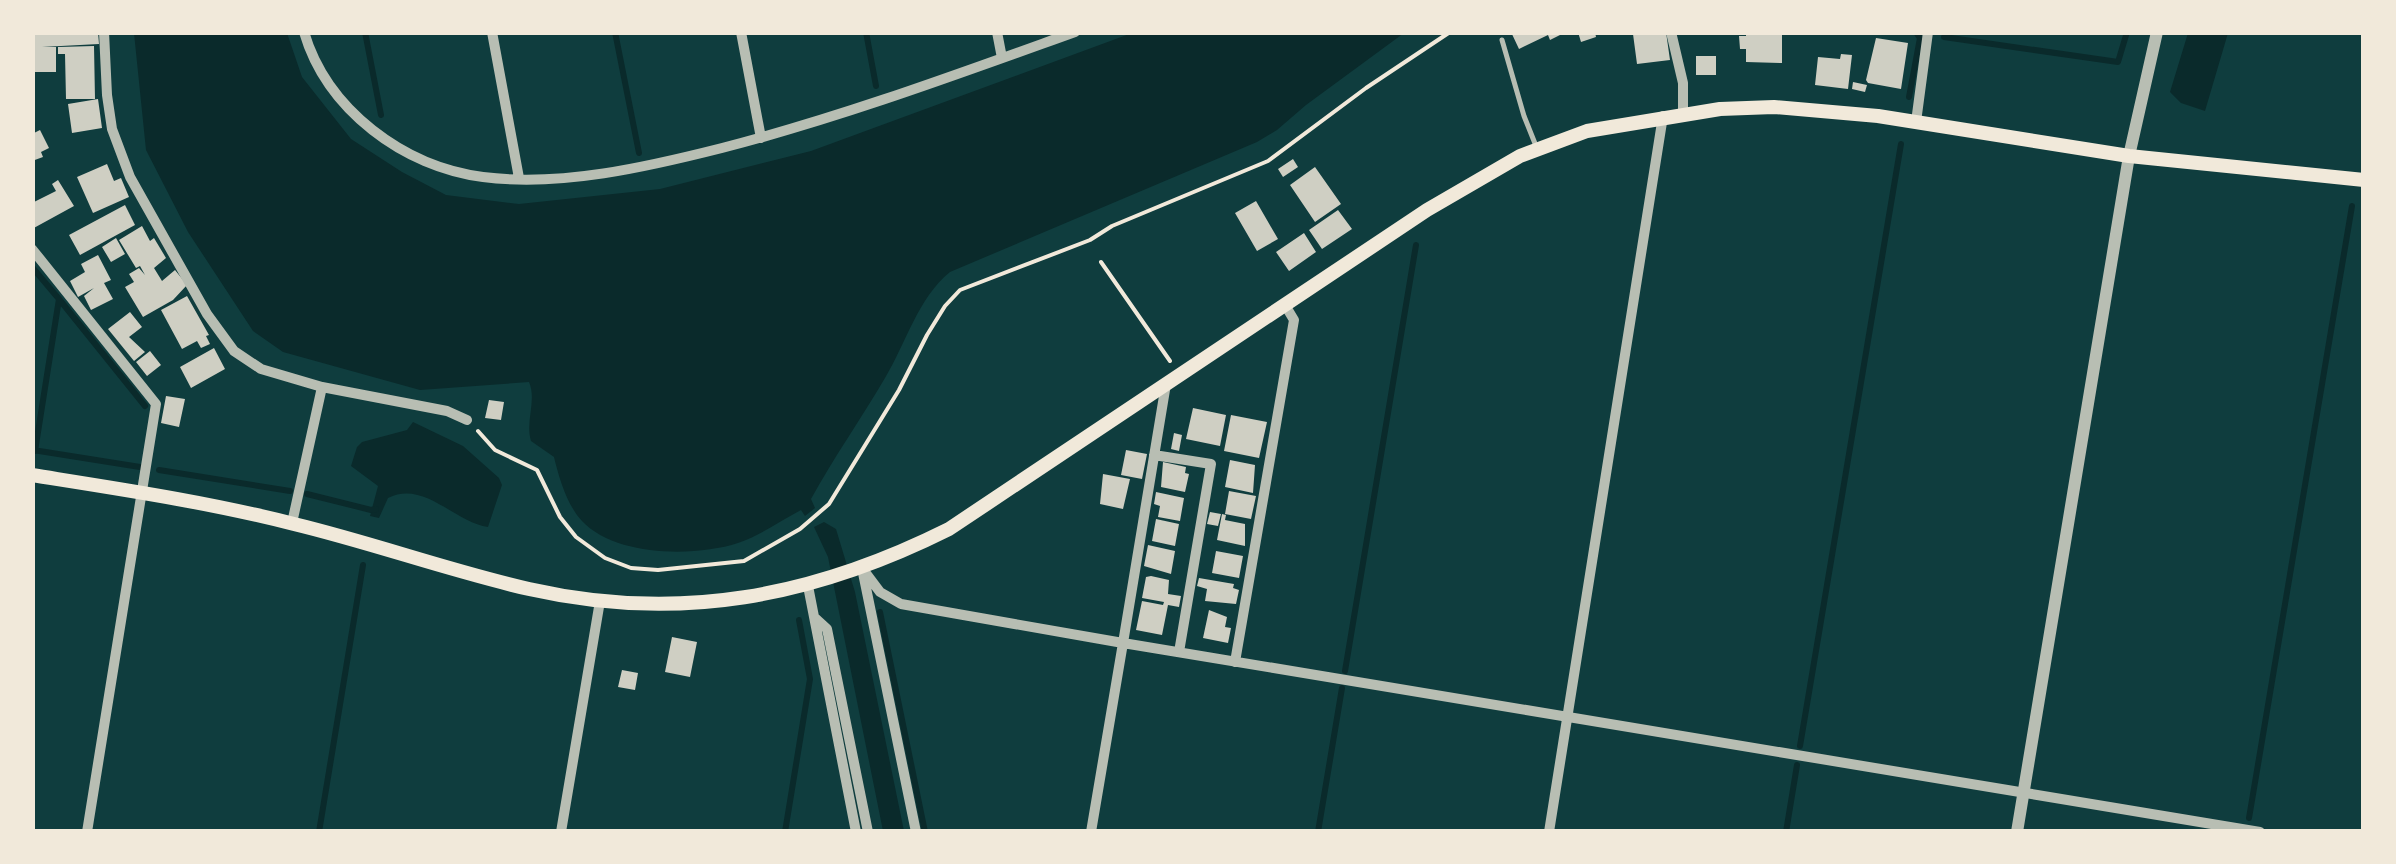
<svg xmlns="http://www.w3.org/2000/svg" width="2396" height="864" font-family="'Titillium Web',sans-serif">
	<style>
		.water { fill: #0a2a2b }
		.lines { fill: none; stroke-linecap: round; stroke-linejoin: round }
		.stream { stroke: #0a2a2b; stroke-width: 6 }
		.building { fill: #cfcfc3 }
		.path { stroke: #f1e9da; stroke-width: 4 }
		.service { stroke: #b8beb3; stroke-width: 5 }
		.minor { stroke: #b8beb3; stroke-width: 10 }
		.tertiary { stroke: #b8beb3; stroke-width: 12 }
		.secondary { stroke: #f1e9da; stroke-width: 14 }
	</style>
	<rect width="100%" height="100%" fill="#0f3d3e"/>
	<path class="water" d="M134 33H287L302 77 351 139 402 172 446 195 519 204 660 189 811 151 1132 33H1404L1306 105 1277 130 1257 142 950 272C918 298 906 343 885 378 861 419 834 457 811 499L815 508 805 516 801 510C780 521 761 535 738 543 695 557 616 557 582 521 567 505 559 478 554 457L531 441C525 421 537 401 529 382L420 390 283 352 253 331 188 232 146 150Z
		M2188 33H2228L2205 111 2181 103 2170 92Z
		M413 422 463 446 499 478 502 485 488 527C454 522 424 480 388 498L379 518 370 516 378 486 351 466 357 447 362 442 407 430Z
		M824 522 836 529 855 592 904 831H883L828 557 814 527Z"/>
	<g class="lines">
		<path class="stream" d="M365 32 381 115
			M615 32 639 153
			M866 32 876 86
			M1944 37 2118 62 2127 32
			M1909 97 1920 38 1916 32
			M32 267 59 299
			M33 450 140 467
			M35 451 59 299 145 406
			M159 470 290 491
			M307 494 371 510 376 509
			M880 612 925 832
			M1345 671 1416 245
			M1800 746 1901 144
			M2249 818 2352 206
			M319 832 363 565
			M785 832 810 679 799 620
			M1318 832 1342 688
			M1786 832 1797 765"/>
	</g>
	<path class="building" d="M32 32H98L99 44 42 47H56V72H32Z
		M1511 32H1566L1550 40 1548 35 1519 49Z
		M1578 32H1595L1596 37 1581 42Z
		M1666 32 1670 60 1637 64 1633 34Z
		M1746 32H1782V63L1746 62V49H1740L1739 36H1746Z
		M1876 38 1908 43 1901 89 1868 83 1866 80Z
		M94 46 95 99H66L65 54H58V47Z
		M1841 54 1852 55 1848 89 1815 85 1818 57 1840 59Z
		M1696 56H1716V75H1696Z
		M1853 82 1867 85 1865 92 1852 89Z
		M98 99 102 128 72 133 68 104Z
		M40 130 49 148 41 152 43 157 32 161V134Z
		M1293 159 1298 167 1283 177 1278 169Z
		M107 164 114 181 121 178 129 197 93 213 77 177Z
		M1315 167 1341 204 1315 222 1290 185Z
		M58 180 74 206 32 229V203L56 191 52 184Z
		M1256 201 1278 239 1257 251 1235 213Z
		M125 205 135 225 80 255 69 235Z
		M1338 210 1352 229 1322 249 1309 230Z
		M142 226 150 241 154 238 166 258 154 268 162 281 175 270 187 285 173 300 143 317 125 287 134 282 129 274 139 268 145 275 140 266 136 268 119 240Z
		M1304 233 1316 252 1289 271 1276 252Z
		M116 238 125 254 111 262 102 247Z
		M98 255 111 280 104 283 113 299 91 310 84 296 94 288 78 297 70 281 85 272 81 264Z
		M187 296 209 335 206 336 210 344 201 348 197 341 182 349 161 310Z
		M130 312 142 327 129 337 145 352 134 361 108 329Z
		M214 348 225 369 191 388 180 367Z
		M150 351 161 365 147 376 136 362Z
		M166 396 185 399 179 427 161 423Z
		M489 400 504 402 501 420 485 418Z
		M1193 408 1226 415 1220 446 1186 439Z
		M1231 415 1267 422 1259 458 1224 451Z
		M1174 433 1182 435 1179 451 1171 449Z
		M1126 450 1147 454 1142 479 1121 475Z
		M1230 460 1255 465 1253 493 1225 487Z
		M1163 462 1186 467 1185 473 1189 474 1185 492 1161 487Z
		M1103 474 1130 479 1123 509 1100 504Z
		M1229 491 1256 496 1251 519 1225 514Z
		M1156 492 1184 498 1180 521 1158 517 1160 506 1154 504Z
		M1210 512 1221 514 1218 526 1207 524Z
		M1222 514 1226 515 1225 520 1245 524V546L1217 540Z
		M1156 519 1179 524 1175 546 1152 541Z
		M1148 545 1175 551 1171 574 1144 566Z
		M1216 551 1243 556 1239 578 1212 573Z
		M1151 576 1169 580 1168 594 1181 596 1179 607 1168 605 1162 635 1136 630 1142 601 1163 605 1164 602 1142 598 1146 577Z
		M1199 578 1234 584 1233 588 1239 590 1236 604 1205 601 1207 589 1197 586Z
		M1209 610 1227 617 1225 627 1231 628 1228 643 1203 638Z
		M672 637 697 642 690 677 665 672Z
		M622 670 638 673 635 690 618 687Z"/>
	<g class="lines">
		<path class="path" d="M1101 262 1170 361
			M478 431 495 450 537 470 560 517 576 537 605 558 631 568 658 570 744 561 800 529 829 504 899 390 927 335 945 306 960 290 1090 240 1112 226 1268 161 1366 88 1450 32"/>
		<path class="service" d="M1502 40 1524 116 1536 146"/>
		<path class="minor" d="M104 32 107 95 112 129 130 177 207 314 234 351 261 369 322 387 292 523
			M304 32C327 110 404 167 483 177 561 187 647 167 722 148 842 117 958 74 1075 32
			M492 32 519 178
			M741 32 761 138
			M997 32 1002 58
			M1671 32 1683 83V114
			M1916 122 1928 32
			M32 249 156 404 87 832
			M1166 384 1123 643 2260 832
			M322 387 447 411 467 420
			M1154 455 1211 464 1179 652
			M862 568 880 592 901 604 1123 643 1091 832
			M863 573 916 832
			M808 586 856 832
			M815 618 827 629 868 832
			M1235 662 1294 320 1285 305
			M561 832 600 601
			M1549 832 1663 116"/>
		<path class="tertiary" d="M2017 832 2129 156 2157 32"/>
		<path class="secondary" d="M32 475C120 489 208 502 294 524 373 543 450 571 529 589 679 623 813 597 949 529L1427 210 1520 156 1587 131 1720 109 1774 107 1878 116 2129 156 2364 180"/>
	</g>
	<rect width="2396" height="864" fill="none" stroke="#f1e9da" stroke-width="70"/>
</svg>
